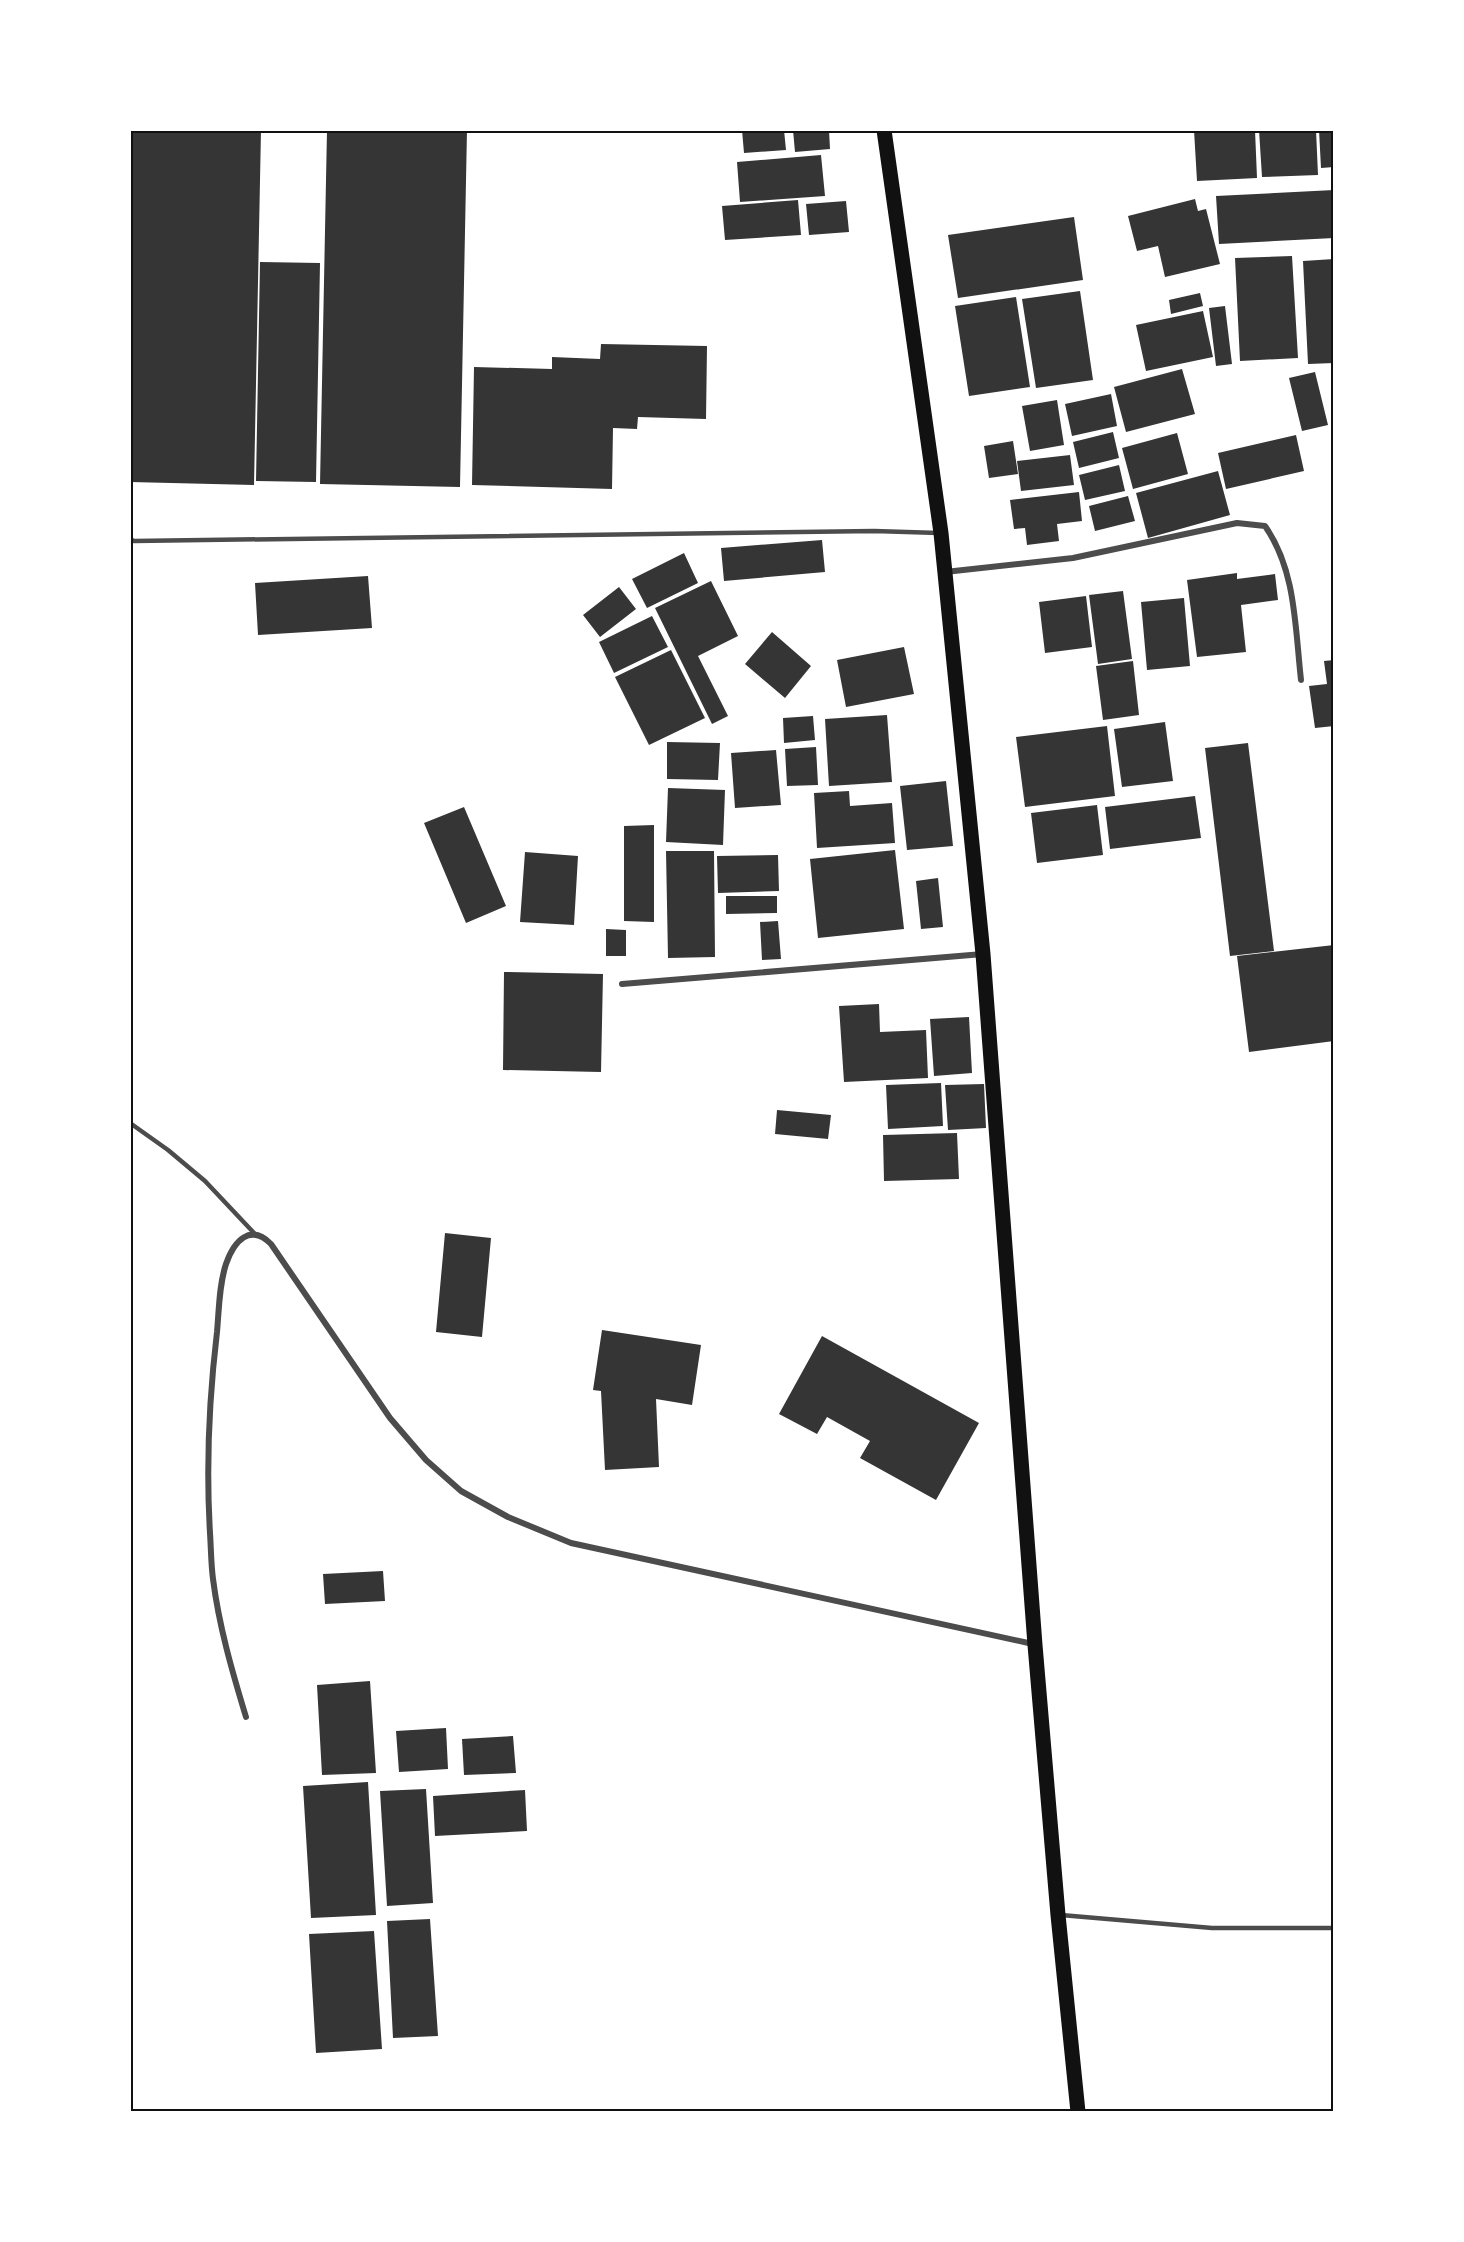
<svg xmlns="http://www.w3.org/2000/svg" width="1464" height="2242" font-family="'Source Serif 4',serif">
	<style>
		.building { fill: #353535 }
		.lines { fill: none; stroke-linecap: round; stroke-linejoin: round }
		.service { stroke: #4c4c4c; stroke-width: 4.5 }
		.minor { stroke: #4c4c4c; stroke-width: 6 }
		.primary { stroke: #111; stroke-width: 15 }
		.neatline { fill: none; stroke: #111; stroke-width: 2 }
	</style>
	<rect width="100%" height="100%" fill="#fff"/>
	<path class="building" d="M130 130H261L254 485 130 482Z
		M327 130H467L460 487 320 484Z
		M742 130H784L786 150 744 153Z
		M793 130H829L830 149 795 152Z
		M1194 130H1255L1257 178 1197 181Z
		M1259 130H1316L1318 175 1262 177Z
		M1319 130H1334V167L1321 168Z
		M821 155 825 196 740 202 737 162Z
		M1334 190V238L1219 244 1216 196Z
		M1195 199 1198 211 1206 209 1220 264 1165 277 1158 246 1137 251 1128 216Z
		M798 200 801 235 725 240 722 206Z
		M846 201 849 232 809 235 806 204Z
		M1074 217 1083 280 958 298 948 235Z
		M1292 256 1298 358 1240 361 1235 258Z
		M1334 259V363L1308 364 1303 261Z
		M260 262 320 263 316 482 256 481Z
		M1080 291 1093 380 1036 388 1022 299Z
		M1200 293 1203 306 1171 314 1169 300Z
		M1016 297 1030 387 969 396 955 306Z
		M1225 306 1232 364 1216 366 1209 308Z
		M1203 311 1213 357 1146 371 1136 325Z
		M601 344 707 346 706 419 638 417 637 429 613 428 612 489 472 485 474 367 552 369V357L600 359Z
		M1182 369 1195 414 1126 432 1114 387Z
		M1315 372 1328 425 1302 431 1289 378Z
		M1111 394 1117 426 1072 436 1065 404Z
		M1057 400 1064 445 1030 451 1022 406Z
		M1113 432 1119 458 1079 468 1073 442Z
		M1177 433 1188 474 1133 489 1122 448Z
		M1296 435 1304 471 1226 489 1218 453Z
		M1013 441 1018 474 989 478 984 446Z
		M1070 455 1074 485 1021 491 1017 461Z
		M1119 465 1125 491 1085 500 1079 475Z
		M1218 471 1230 515 1148 538 1136 493Z
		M1079 492 1082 521 1057 524 1059 541 1027 545 1025 528 1014 529 1010 500Z
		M1128 496 1135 521 1095 531 1089 506Z
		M822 540 825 572 724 581 721 548Z
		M684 553 698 583 647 608 632 579Z
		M1237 573V579L1275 574 1278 600 1241 605 1246 652 1197 657 1187 580Z
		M368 576 372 628 258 635 255 583Z
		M711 581 738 636 698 656 728 716 712 724 655 608Z
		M619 587 636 609 600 637 583 615Z
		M1123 591 1132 659 1098 664 1089 595Z
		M1086 596 1092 647 1045 653 1039 602Z
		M1184 598 1190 666 1147 670 1141 602Z
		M652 616 668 647 614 673 599 642Z
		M772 632 811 666 785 698 745 664Z
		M904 647 914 694 846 707 837 660Z
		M671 650 705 718 649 745 615 677Z
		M1334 660V726L1315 728 1309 686 1327 684 1324 661Z
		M1133 661 1139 715 1103 720 1096 666Z
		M887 715 892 782 829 786 825 719Z
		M813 716 815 740 784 743 783 718Z
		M1165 722 1173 781 1122 787 1114 729Z
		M1107 726 1115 796 1025 807 1016 737Z
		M667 742 720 743 718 780 667 779Z
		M1248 743 1274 951 1230 956 1205 748Z
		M816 747 818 785 787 786 785 749Z
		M776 750 781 805 735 808 731 753Z
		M946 781 953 846 907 850 900 786Z
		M668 788 725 790 723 845 666 842Z
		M849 791 850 806 892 803 895 843 817 848 814 793Z
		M1195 796 1201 838 1110 849 1105 807Z
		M1097 805 1103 855 1037 863 1031 813Z
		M464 807 506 906 466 923 424 823Z
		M654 825V922L624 921V826Z
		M895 850 904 929 818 938 810 859Z
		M666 851H714L715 957 668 958Z
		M525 852 578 856 574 925 520 922Z
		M778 855 779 891 718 893 717 856Z
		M938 878 943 927 921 929 916 881Z
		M726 896H777V913L726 914Z
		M778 921 781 959 762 960 760 922Z
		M606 929 626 930V956H606Z
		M1334 945V1041L1249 1052 1237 956Z
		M504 972 603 974 601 1072 503 1070Z
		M879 1004 880 1032 926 1030 928 1078 844 1082 839 1006Z
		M969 1017 972 1073 934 1076 930 1019Z
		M941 1083 943 1126 888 1129 886 1085Z
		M984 1084 986 1128 948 1130 945 1085Z
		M777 1110 831 1115 828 1139 775 1134Z
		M957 1133 959 1179 884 1181 883 1135Z
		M445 1233 491 1238 482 1337 436 1332Z
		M602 1330 701 1345 692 1405 656 1399 659 1467 605 1470 601 1391 593 1390Z
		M822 1336 979 1423 936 1500 860 1458 870 1441 827 1417 817 1434 779 1414Z
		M383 1571 385 1601 325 1604 323 1574Z
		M370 1681 376 1773 322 1775 317 1685Z
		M446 1728 448 1769 399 1772 396 1731Z
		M513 1736 516 1773 464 1775 462 1739Z
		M368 1782 376 1915 311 1918 303 1786Z
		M426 1789 433 1903 387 1906 380 1791Z
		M525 1790 527 1831 435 1836 433 1796Z
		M430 1919 438 2036 393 2038 387 1921Z
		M374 1931 382 2049 316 2053 309 1934Z"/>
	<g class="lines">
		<path class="service" d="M130 539 134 541 874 531 939 533
			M130 1123 168 1150 205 1181 254 1233
			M1061 1915 1212 1928H1334"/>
		<path class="minor" d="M945 572 1073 558 1237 523 1265 526C1296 570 1295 627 1301 680
			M622 984 983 954
			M246 1717C232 1671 219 1626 213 1579 211 1564 211 1548 210 1533 206 1466 209 1399 217 1332 219 1310 219 1285 226 1264 234 1241 250 1223 271 1244L390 1418 426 1460 461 1491 508 1517 571 1543 1033 1644"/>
		<path class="primary" d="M884 130 941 533 983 954 1035 1645 1058 1915 1078 2112"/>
	</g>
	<rect width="1464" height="2242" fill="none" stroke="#ffffff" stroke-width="264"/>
	<rect x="132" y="132" width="1200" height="1978" class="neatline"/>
</svg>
